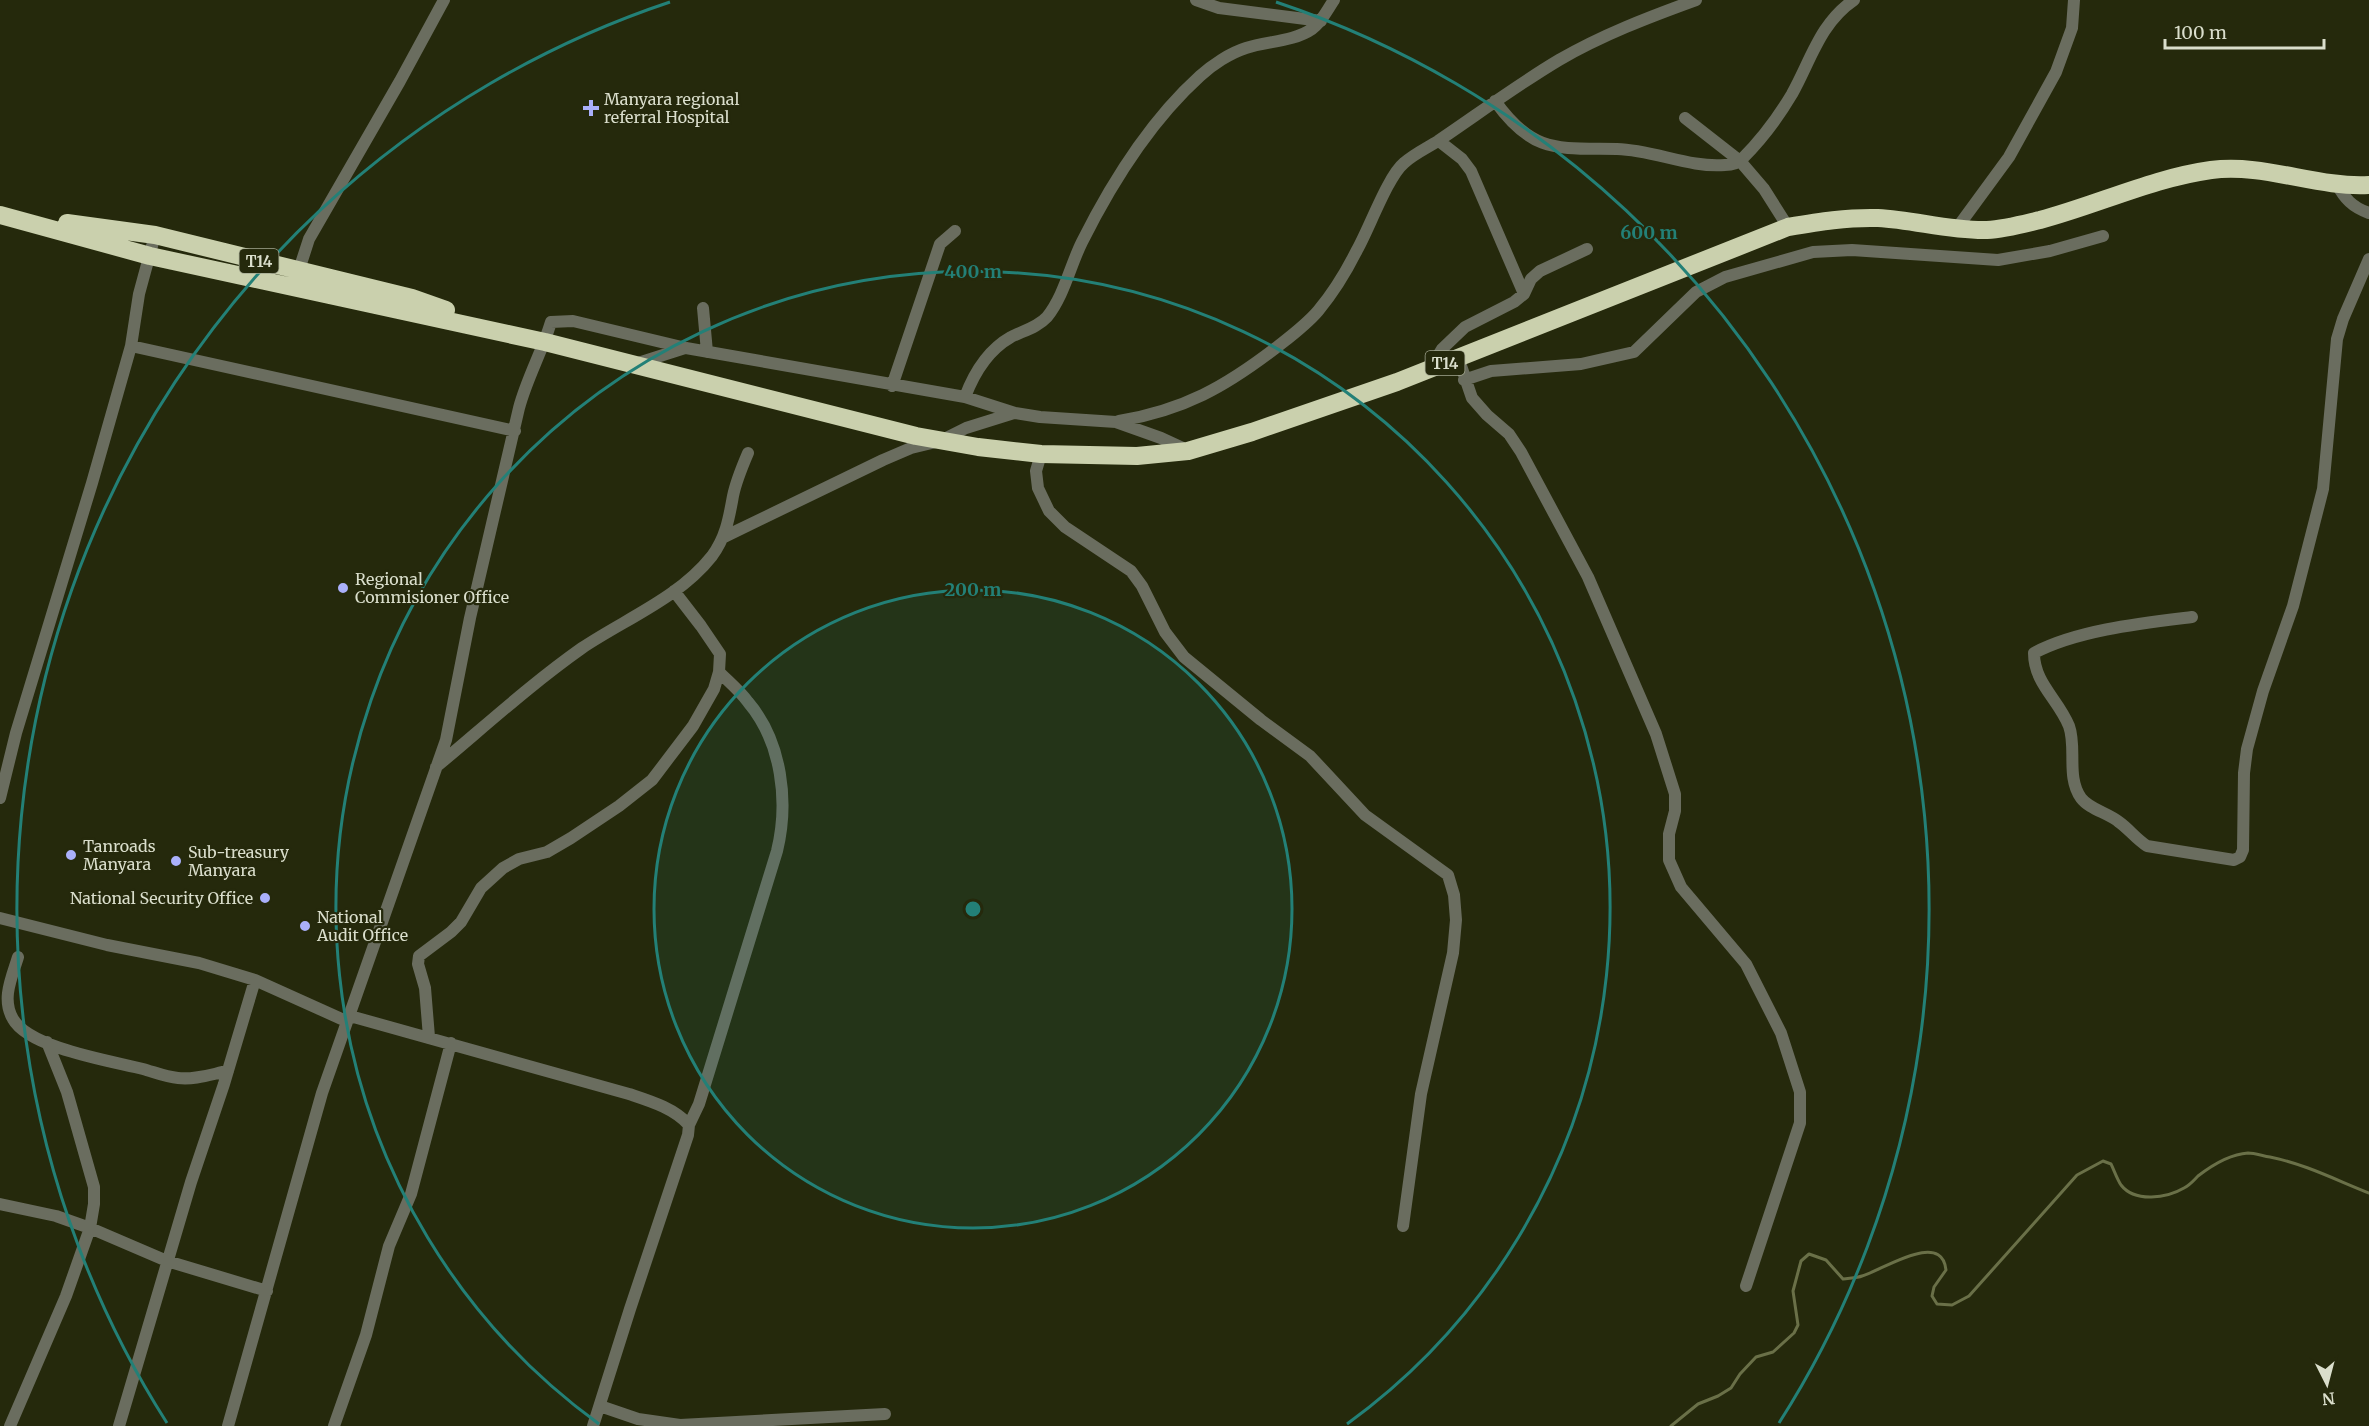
<svg xmlns="http://www.w3.org/2000/svg" width="2369" height="1426" font-family="Merriweather,serif">
	<style>
		.lines { fill: none; stroke-linecap: round; stroke-linejoin: round }
		.stream { stroke: #6a7048; stroke-width: 3 }
		.street { stroke: #6a6d5f; stroke-width: 12 }
		.highway { stroke: #cad0ad; stroke-width: 18 }
		.ring { fill: none; stroke: #238077; stroke-width: 3 }
		.poi-dot { fill: #aab0fb; stroke: #25290c; stroke-width: 2 }
		.labels { text-anchor: middle; dominant-baseline: central; stroke-width: 4.5; stroke-linejoin: round; paint-order: stroke }
		.shield { fill: #25290c; stroke: #a4a892; stroke-width: 1.5 }
		.shield-label { font-size: 15px; font-weight: bold; fill: #dadecc }
		.poi-label { font-size: 16px; fill: #dadecc; stroke: #25290c; text-anchor: start }
		.centre { fill: #238077; stroke: #25290c; stroke-width: 3 }
		.ring-label { font-size: 18px; text-anchor: middle; font-weight: bold; fill: #238077; stroke: #25290c; stroke-width: 4.5; stroke-linejoin: round; paint-order: stroke }
	</style>
	<rect width="100%" height="100%" fill="#25290c"/>
	<g class="lines">
		<path class="stream" d="M1671 1426 1698 1404 1718 1396 1731 1388 1740 1374 1756 1357 1773 1352 1794 1333 1798 1325 1793 1291 1801 1261 1809 1254 1826 1260 1843 1279C1849 1278 1857 1278 1862 1276 1881 1271 1942 1229 1946 1270L1934 1287 1932 1296 1937 1304 1952 1305 1969 1296 2077 1175 2103 1161 2111 1164C2114 1170 2117 1179 2121 1185 2135 1203 2167 1198 2184 1188 2190 1185 2194 1180 2198 1176 2211 1166 2231 1154 2248 1153 2255 1153 2263 1156 2270 1157 2305 1164 2336 1180 2369 1193"/>
		<path class="street" d="M1196 0 1219 8 1321 21
			M1495 101C1533 154 1557 148 1617 149 1654 150 1689 168 1725 165 1731 165 1738 163 1742 159 1760 141 1779 116 1792 94 1811 60 1820 23 1854 0
			M1685 118 1740 161 1764 189 1788 227
			M1439 141 1462 159 1471 171 1524 294
			M2336 183C2345 199 2352 207 2369 213
			M1957 228 2009 157 2056 72 2072 28 2074 0
			M297 276 309 239 400 81 444 0
			M703 308 707 352
			M131 346 515 431
			M1458 357 1472 398 1487 415 1509 434 1521 452 1588 577 1656 734 1675 794V811L1669 834V860L1681 887 1746 964 1781 1033 1800 1092V1123L1746 1286
			M635 364 685 348
			M1430 369 1442 349 1465 327 1514 302 1524 294 1531 279 1540 271 1587 249
			M1464 380 1491 371 1581 364 1634 352 1696 292 1725 277 1813 252 1852 250 1998 260 2050 251 2103 236
			M892 386 940 244 955 231
			M965 397C974 373 988 350 1011 337 1023 331 1038 327 1047 317 1064 296 1070 266 1082 242 1112 182 1149 122 1200 76 1212 65 1230 53 1246 48 1267 41 1293 42 1312 29 1322 22 1327 10 1334 0
			M1119 421C1184 410 1225 387 1277 347 1291 336 1306 325 1318 311 1333 293 1346 272 1357 250 1369 229 1388 176 1404 163 1414 154 1427 148 1438 141 1478 114 1517 85 1559 60 1602 35 1649 17 1696 0
			M1041 454 1036 471 1038 488 1049 511 1065 527 1131 571 1142 586 1165 632 1184 657 1261 720 1310 756 1365 815 1448 875 1454 895 1456 920 1453 953 1421 1094 1403 1226
			M724 537 883 460 911 448 940 441 966 428 1014 413
			M2192 617C2143 623 2077 630 2034 653 2034 683 2058 699 2069 726 2077 748 2066 777 2081 798 2089 809 2108 813 2119 822 2129 829 2136 839 2147 846L2234 860 2240 857 2243 850 2244 773 2247 749 2263 691 2293 606 2323 489 2337 339 2343 319 2369 259
			M436 767C484 727 531 684 582 648 625 619 679 598 712 556 726 537 729 518 733 496 736 481 742 467 748 453
			M0 798 16 733 92 483 131 346 139 294 155 235
			M0 918 107 945 199 963 255 980 346 1021
			M18 957C12 977 1 999 13 1019 29 1048 111 1061 143 1069 154 1072 166 1077 178 1078 195 1080 212 1074 228 1071
			M350 1016 629 1094C650 1101 674 1108 689 1125L688 1135 630 1309 593 1426
			M429 1037 425 988 418 964 419 956 451 932 461 922 481 888 503 868 519 859 547 852 571 838 619 806 652 780 693 726 714 689 719 672 720 654 701 626 674 591
			M689 1125 699 1104 777 851C789 802 782 742 748 702 740 691 729 682 719 672
			M0 1204 56 1216 90 1228 167 1261 267 1291
			M600 1406 638 1419 680 1425 885 1414
			M10 1426 66 1296 90 1228 94 1204V1187L67 1092 47 1042
			M119 1426 191 1182 224 1084 255 980
			M228 1426 322 1093 446 740 470 618 519 408C527 378 542 352 551 322L573 321 686 348 965 397 1015 413 1040 417 1116 422 1161 438 1187 450
			M334 1426 366 1335 389 1246 411 1194 451 1043"/>
		<path class="highway" d="M0 215 150 256 545 342 916 436 978 447 1041 454 1137 456 1188 451 1252 432 1397 382 1788 227C1818 222 1848 217 1878 218 1915 220 1950 231 1987 230 2005 229 2023 224 2040 220 2097 205 2153 178 2211 170 2265 163 2316 188 2369 185
			M67 223 155 235 412 298 446 310"/>
	</g>
	<circle cx="973" cy="909" r="319" fill="#238077" fill-opacity=".12"/>
	<g class="ring">
		<circle cx="973" cy="909" r="319"/>
		<path d="M599 1424A637 637 0 1 1 1347 1424"/>
		<path d="M167 1423A956 956 0 0 1 670 2M1276 2A956 956 0 0 1 1779 1423"/>
	</g>
	<g class="poi-dot">
		<path d="M588 99h6v6h6v6h-6v6h-6v-6h-6v-6h6z"/>
		<circle cx="343" cy="588" r="6"/>
		<circle cx="71" cy="855" r="6"/>
		<circle cx="176" cy="861" r="6"/>
		<circle cx="265" cy="898" r="6"/>
		<circle cx="305" cy="926" r="6"/>
	</g>
	<g class="labels">
		<g class="shield">
			<rect x="239.5" y="249" width="39" height="24" rx="4.5"/>
			<rect x="1425.5" y="351" width="39" height="24" rx="4.5"/>
		</g>
		<g class="shield-label">
			<text x="259" y="261">T14</text>
			<text x="1445" y="363">T14</text>
		</g>
		<g class="poi-label">
			<text x="604" y="99">Manyara regional<tspan x="604" dy="18">referral Hospital</tspan></text>
			<text x="355" y="579">Regional<tspan x="355" dy="18">Commisioner Office</tspan></text>
			<text x="83" y="846">Tanroads<tspan x="83" dy="18">Manyara</tspan></text>
			<text x="188" y="852">Sub-treasury<tspan x="188" dy="18">Manyara</tspan></text>
			<text x="253" y="898" text-anchor="end">National Security Office</text>
			<text x="317" y="917">National<tspan x="317" dy="18">Audit Office</tspan></text>
		</g>
	</g>
	<circle cx="973" cy="909" r="9" class="centre"/>
	<g class="ring-label">
		<text x="1649" y="239">600 m</text>
		<text x="973" y="278">400 m</text>
		<text x="973" y="596">200 m</text>
	</g>
	<g transform="translate(2327 1384) rotate(174)" stroke="#25290c" stroke-width="4.5" paint-order="stroke">
	<path d="M0-4.5L10 22L0 15L-10 22Z" fill="#dadecc"/>
	<text y="-9" font-size="16" font-weight="bold" text-anchor="middle" fill="#dadecc">N</text>
	</g>
	<path d="M2165 39v9h159v-9" fill="none" stroke="#dadecc" stroke-width="3"/>
	<text x="2174" y="39" font-size="18" fill="#dadecc" stroke="#25290c" stroke-width="4.5" paint-order="stroke">100 m</text>
</svg>
